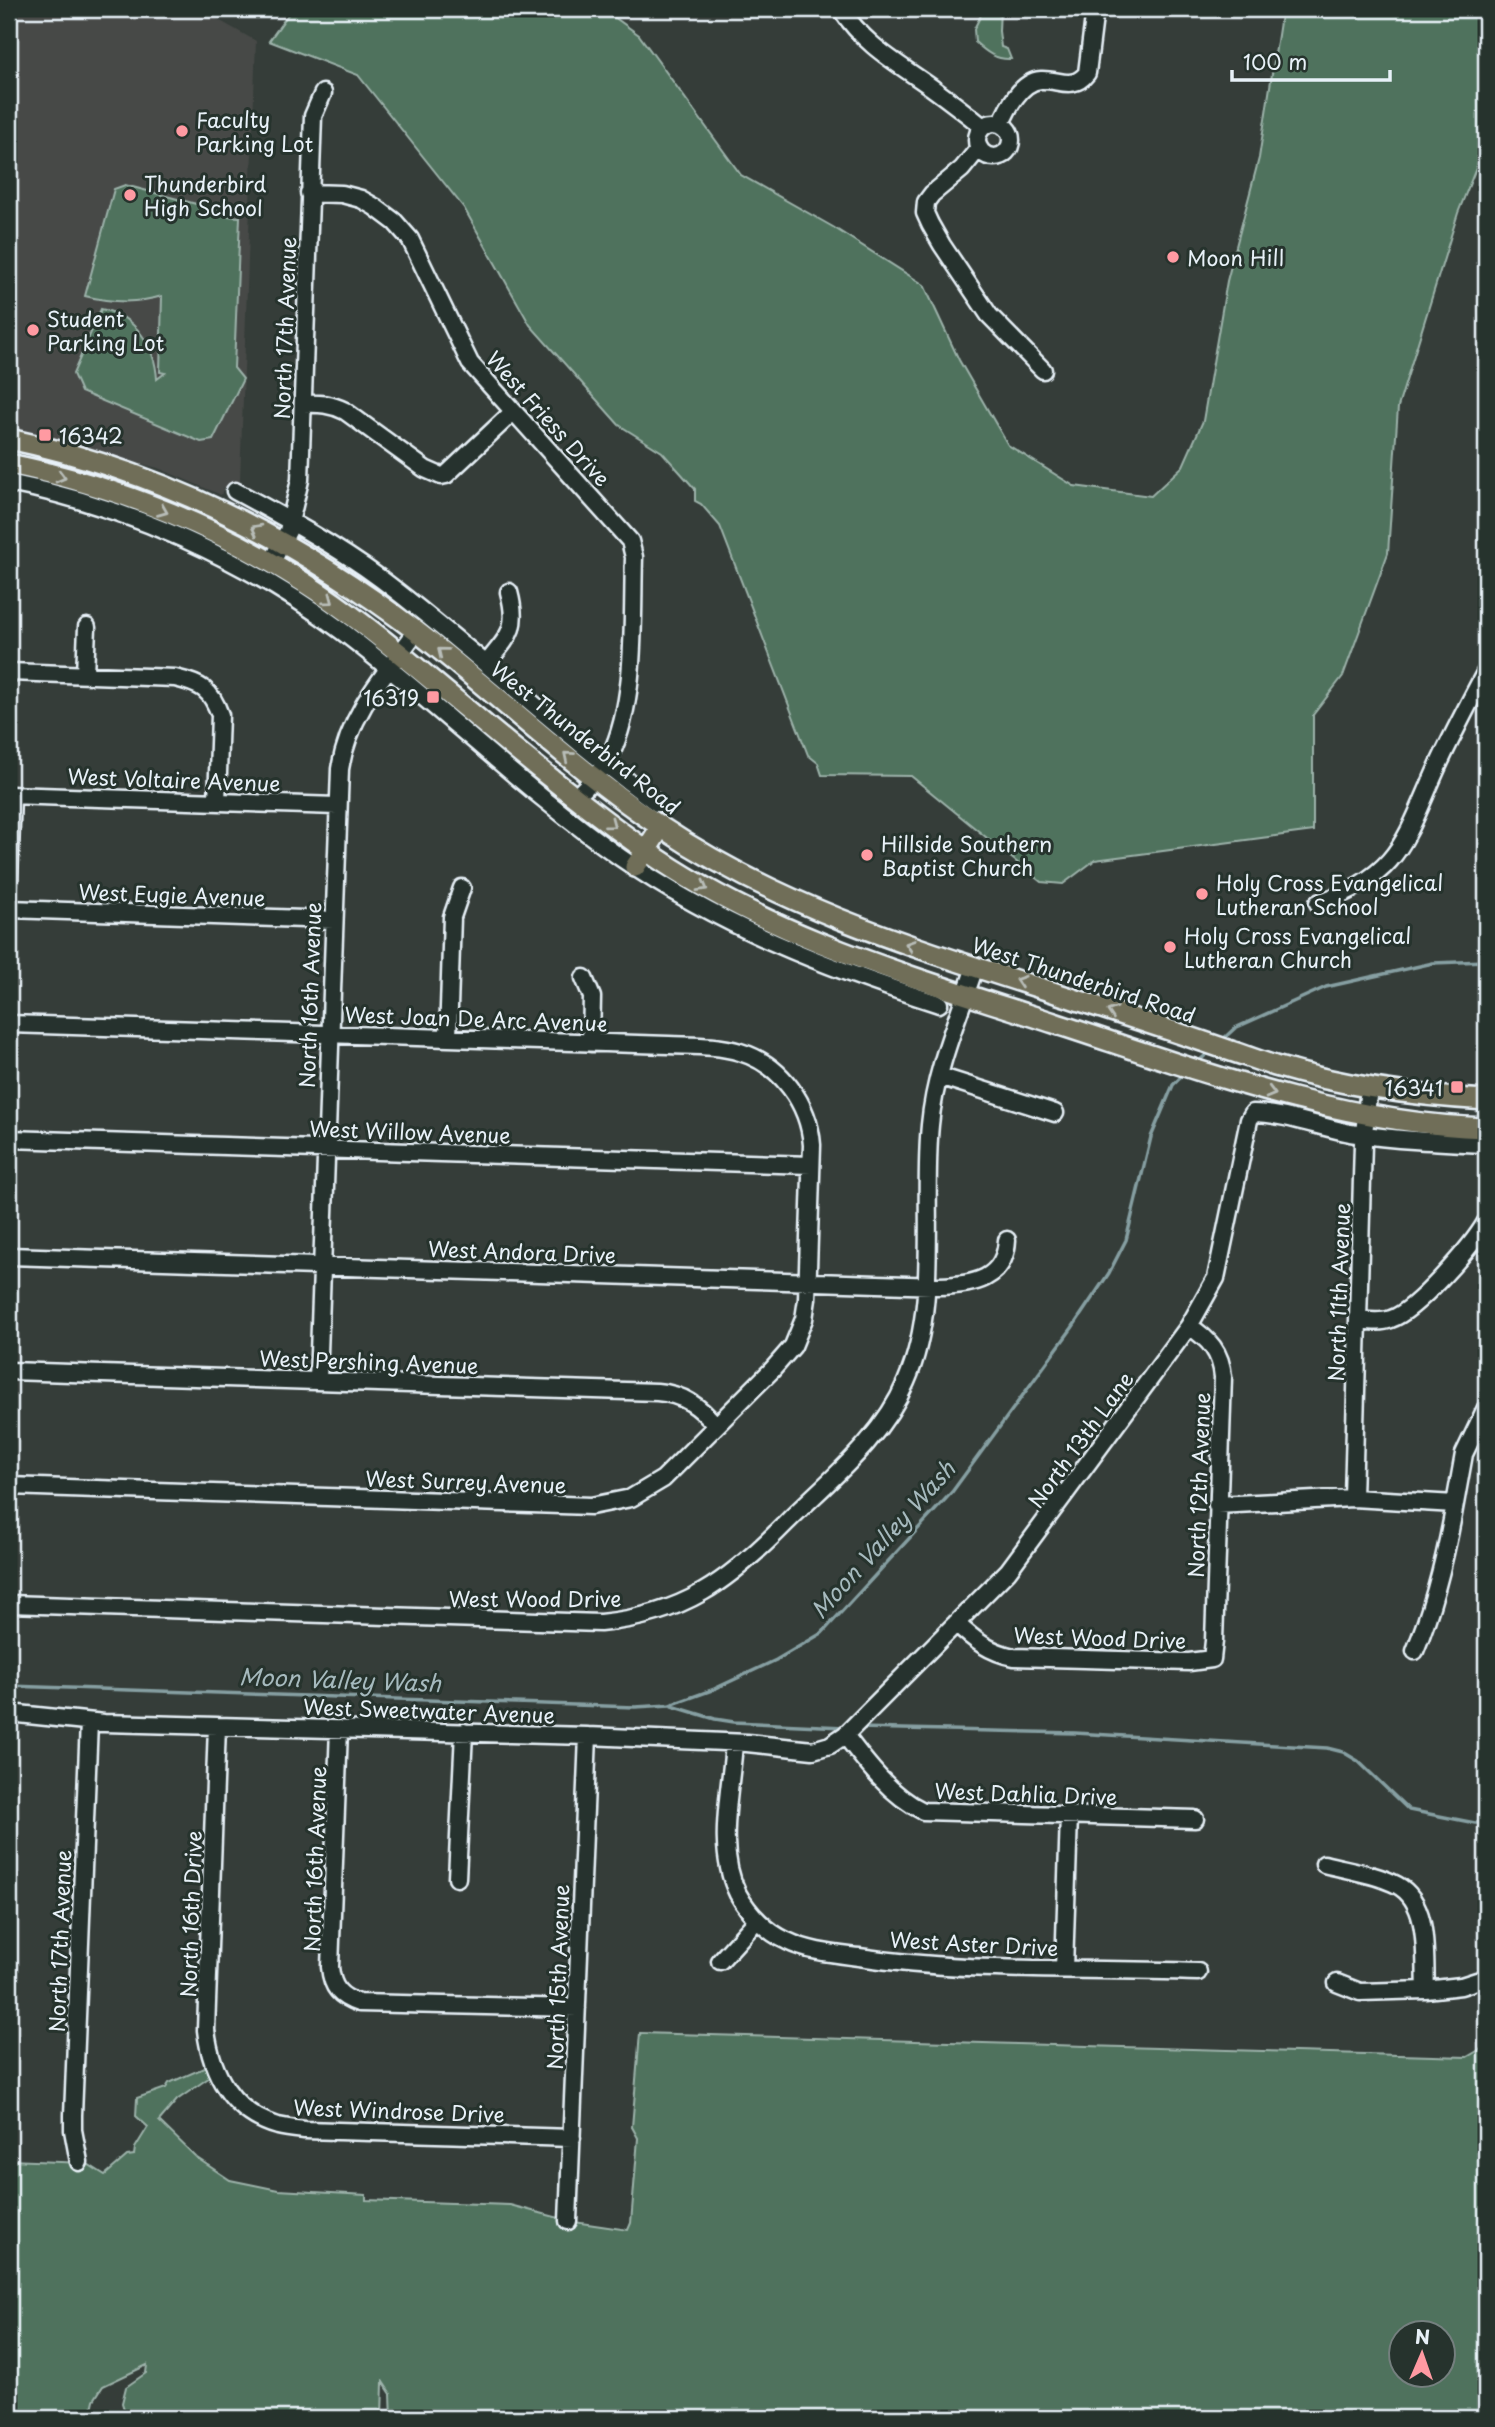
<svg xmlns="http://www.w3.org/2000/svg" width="1495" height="2427" font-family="'Playpen Sans',sans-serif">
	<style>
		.built { fill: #464947 }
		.green { fill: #50725d; stroke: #9cb2aa; stroke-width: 2; fill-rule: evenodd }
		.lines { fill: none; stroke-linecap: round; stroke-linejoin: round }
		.stream { stroke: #869fa2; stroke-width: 3.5 }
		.minor-casing { stroke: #e8f1f8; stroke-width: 21 }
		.major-casing { stroke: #e8f1f8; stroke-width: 24 }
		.minor { stroke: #26332d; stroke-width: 16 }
		.major { stroke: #706e59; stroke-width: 19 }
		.oneway { stroke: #b8bdb8 }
		.poi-dot { fill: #ff9aa2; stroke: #26332d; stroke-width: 2.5 }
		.labels { text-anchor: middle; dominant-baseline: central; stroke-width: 6; stroke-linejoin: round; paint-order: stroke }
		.poi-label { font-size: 21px; fill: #e8f1f8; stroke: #26332d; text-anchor: start }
		.street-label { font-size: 21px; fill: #e8f1f8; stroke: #26332d }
		.water-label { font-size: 23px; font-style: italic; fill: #a6babe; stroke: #26332d }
	</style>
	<rect width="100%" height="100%" fill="#353d39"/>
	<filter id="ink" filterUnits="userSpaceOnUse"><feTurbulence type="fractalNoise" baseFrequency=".0143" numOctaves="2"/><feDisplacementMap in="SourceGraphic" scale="14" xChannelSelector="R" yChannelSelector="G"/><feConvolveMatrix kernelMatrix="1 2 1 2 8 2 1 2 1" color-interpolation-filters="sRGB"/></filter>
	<g filter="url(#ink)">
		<path class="built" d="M9 9H199L256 41 240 481 224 488 221 495 158 468 9 431Z"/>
		<path class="green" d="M292 9H603L639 35 741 175 833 227 924 285 959 360 1008 445 1074 486 1151 496 1183 466 1203 421 1227 281 1259 158 1282 9H1486V143L1458 213 1398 407 1388 553 1343 676 1313 715V831L1095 860 1063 884 1041 882 911 776 822 775 818 763 808 755 720 526 701 504 695 501V489L662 452 619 425 530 325 464 208 358 75 269 41Z
			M984 9H1000L999 31 1001 47 1007 49 1011 59C996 60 986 52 975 42L974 29Z
			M125 185 230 213 229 216 240 217 234 368 243 379 213 440 201 442 81 392 73 374 101 309C136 316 155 346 157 379L165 373 160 372 162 296C136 304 112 303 85 296L114 189Z
			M640 2033 1467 2057 1486 2046V2288L1483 2295 1486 2296V2418H392L391 2394 383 2382 382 2418H127L122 2403 126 2387 146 2373 147 2365 103 2386 94 2400 90 2418H9V2160L86 2163 105 2175 127 2156 134 2155 135 2148 148 2127 136 2116 137 2098 166 2088 169 2083 206 2067 210 2077 177 2100 159 2121 197 2158 230 2180 278 2190 366 2195V2200L510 2205 574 2222 628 2230 631 2223 638 2138 632 2127ZM1400 2332H1442V2374H1400Z"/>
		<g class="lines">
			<path class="stream" d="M1221 1041 1235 1028 1326 987 1433 963 1486 961
				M1198 1062 1210 1051
				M9 1686 635 1707 670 1705 712 1690 776 1660 822 1633 952 1492 1072 1328 1109 1273 1126 1240 1151 1137 1173 1085 1184 1074
				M672 1706 715 1719 734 1722 844 1727
				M858 1728 1075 1733 1327 1748 1343 1752 1358 1761 1409 1810 1475 1823H1486"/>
			<defs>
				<path id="minor" d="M841 9C865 46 896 62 931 87 949 100 966 113 983 127
					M977 140a17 17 0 1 1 34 0a17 17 0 1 1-34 0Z
					M1001 124C1007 109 1021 81 1041 80 1059 79 1073 91 1087 73L1095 9
					M979 148 962 169 932 194 926 202 925 213 930 224 942 245 989 315 1043 370
					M309 193 342 194 361 199 375 207 395 222 410 239 470 363 630 541 634 557C632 618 637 702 610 756 601 772 588 785 575 798
					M303 404C319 403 331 404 345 411L425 469 441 476 446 475 513 412
					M9 483C127 506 247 560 343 632 438 704 523 789 621 858 719 926 827 968 939 1004
					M235 491C285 518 335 545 381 579 475 650 561 733 657 803
					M272 562 288 531 300 480 313 116 323 93
					M486 664C509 636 519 629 509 592
					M9 672 175 678C201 684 211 689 220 715L217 802
					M85 674 87 627
					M9 795 337 806
					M9 882 12 795
					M1318 903C1400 876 1405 839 1437 768 1452 735 1469 703 1486 671
					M9 909 333 920
					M584 978 592 997 591 1043
					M9 1024 669 1045C692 1046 717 1045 740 1052 781 1064 809 1104 812 1145L807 1299 804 1319 793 1346 772 1370 663 1479 631 1498 591 1506 9 1486
					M448 1037 452 917 462 888
					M939 1076 1055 1113
					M9 1139 811 1165
					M9 1256 939 1286C973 1285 1005 1280 1007 1240
					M1358 1320C1369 1321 1381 1323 1391 1319 1416 1311 1473 1245 1486 1222
					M9 1371 657 1392C683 1394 700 1406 716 1426
					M318 1381 340 769C349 714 384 675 416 632
					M1353 1498 1363 1143 1369 1087
					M1217 1505 1353 1498 1455 1504 1464 1454 1486 1408
					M9 1604 600 1623C684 1615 729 1581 786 1523 829 1480 882 1439 906 1382 940 1305 922 1207 930 1125 935 1070 958 1018 975 967
					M956 1623C974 1640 989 1652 1014 1657L1189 1662 1212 1659 1214 1641 1223 1377C1221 1352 1209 1339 1189 1326
					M1415 1651C1435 1603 1446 1555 1455 1504
					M9 1713 104 1723 588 1736 747 1743 813 1750 830 1745 845 1735 1008 1571 1189 1326 1216 1278 1249 1120 1253 1113C1282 1113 1320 1127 1350 1133 1395 1140 1441 1142 1486 1144
					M217 1726 206 2030C211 2073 232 2113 278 2126 286 2128 296 2129 305 2130L572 2138
					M339 1729 330 1967C332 1988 340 1997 359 2003L577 2008
					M845 1735C866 1763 891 1796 923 1811L1195 1819
					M734 1743C731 1792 715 1848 738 1894 749 1914 767 1932 787 1941 809 1952 836 1954 859 1957 971 1974 1086 1967 1198 1972
					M1324 1864C1347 1870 1376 1874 1397 1885 1431 1903 1424 1958 1426 1990
					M457 1878 464 1732
					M720 1961 757 1920
					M1064 1969 1069 1815
					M1337 1983 1360 1992 1426 1990 1461 1986 1486 1978
					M79 2162 73 2130V2115L89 1722
					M568 2221 588 1736"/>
				<path id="major" d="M9 439C158 470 295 539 416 631 499 695 574 769 661 827 786 911 929 952 1071 998 1123 1015 1176 1032 1228 1050 1244 1055 1259 1061 1275 1066 1343 1086 1415 1096 1486 1100
					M9 464C119 486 227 530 320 593 372 628 420 671 469 711 526 759 584 806 644 849 767 936 913 977 1054 1023 1195 1069 1336 1123 1486 1128
					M635 867 661 827"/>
			</defs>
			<use href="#minor" class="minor-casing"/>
			<use href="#major" class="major-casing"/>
			<use href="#minor" class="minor"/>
			<use href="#major" class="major"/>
		</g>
		<defs><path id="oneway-chevron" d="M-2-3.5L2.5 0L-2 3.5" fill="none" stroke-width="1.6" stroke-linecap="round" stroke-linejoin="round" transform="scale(1.75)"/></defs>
		<g class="oneway">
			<use href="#oneway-chevron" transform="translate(61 477) rotate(15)"/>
			<use href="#oneway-chevron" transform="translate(163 511) rotate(22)"/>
			<use href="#oneway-chevron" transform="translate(256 529) rotate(-152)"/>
			<use href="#oneway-chevron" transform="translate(329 600) rotate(37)"/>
			<use href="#oneway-chevron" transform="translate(442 652) rotate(-141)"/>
			<use href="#oneway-chevron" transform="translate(568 756) rotate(-140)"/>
			<use href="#oneway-chevron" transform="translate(611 824) rotate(37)"/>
			<use href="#oneway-chevron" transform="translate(703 887) rotate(29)"/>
			<use href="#oneway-chevron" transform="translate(910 945) rotate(-162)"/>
			<use href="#oneway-chevron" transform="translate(1020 981) rotate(-162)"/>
			<use href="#oneway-chevron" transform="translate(1112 1012) rotate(-162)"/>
			<use href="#oneway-chevron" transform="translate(1271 1093) rotate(15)"/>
		</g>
	</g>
	<g class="poi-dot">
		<circle cx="182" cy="131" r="7"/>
		<circle cx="130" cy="195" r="7"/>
		<circle cx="1173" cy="257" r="7"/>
		<circle cx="33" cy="330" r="7"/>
		<rect x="38" y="428" width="14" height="14" rx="3.5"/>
		<rect x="426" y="690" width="14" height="14" rx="3.5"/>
		<circle cx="867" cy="855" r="7"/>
		<circle cx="1202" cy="894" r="7"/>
		<circle cx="1170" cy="947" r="7"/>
		<rect x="1450" y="1080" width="14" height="14" rx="3.5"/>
	</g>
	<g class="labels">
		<g class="poi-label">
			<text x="196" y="119">Faculty<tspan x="196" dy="24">Parking Lot</tspan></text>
			<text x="144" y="183">Thunderbird<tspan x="144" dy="24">High School</tspan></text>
			<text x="1187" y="257">Moon Hill</text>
			<text x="47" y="318">Student<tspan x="47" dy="24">Parking Lot</tspan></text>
			<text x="59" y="435">16342</text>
			<text x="419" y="697" text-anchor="end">16319</text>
			<text x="881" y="843">Hillside Southern<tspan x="881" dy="24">Baptist Church</tspan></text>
			<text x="1216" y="882">Holy Cross Evangelical<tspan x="1216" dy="24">Lutheran School</tspan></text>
			<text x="1184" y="935">Holy Cross Evangelical<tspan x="1184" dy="24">Lutheran Church</tspan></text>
			<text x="1443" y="1087" text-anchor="end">16341</text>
		</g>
		<g class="street-label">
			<text transform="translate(284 328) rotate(-88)">North 17th Avenue</text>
			<text transform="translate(549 418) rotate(48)">West Friess Drive</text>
			<text transform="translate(586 737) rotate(38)">West Thunderbird Road</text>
			<text transform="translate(174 779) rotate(2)">West Voltaire Avenue</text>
			<text transform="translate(172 894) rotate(2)">West Eugie Avenue</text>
			<text transform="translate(1084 979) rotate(18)">West Thunderbird Road</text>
			<text transform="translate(309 995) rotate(-88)">North 16th Avenue</text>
			<text transform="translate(476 1018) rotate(2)">West Joan De Arc Avenue</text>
			<text transform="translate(410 1131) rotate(2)">West Willow Avenue</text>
			<text transform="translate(522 1251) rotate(2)">West Andora Drive</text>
			<text transform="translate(1338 1292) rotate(-88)">North 11th Avenue</text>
			<text transform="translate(369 1361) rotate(2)">West Pershing Avenue</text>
			<text transform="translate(1080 1439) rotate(-54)">North 13th Lane</text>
			<text transform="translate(466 1481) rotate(2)">West Surrey Avenue</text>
			<text transform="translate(1198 1485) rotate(-88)">North 12th Avenue</text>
			<text x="535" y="1598">West Wood Drive</text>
			<text transform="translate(1100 1637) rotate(2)">West Wood Drive</text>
			<text transform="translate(429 1710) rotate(2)">West Sweetwater Avenue</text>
			<text transform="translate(1026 1793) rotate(2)">West Dahlia Drive</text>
			<text transform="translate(314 1859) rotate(-88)">North 16th Avenue</text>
			<text transform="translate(190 1914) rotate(-88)">North 16th Drive</text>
			<text transform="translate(59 1941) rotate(-88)">North 17th Avenue</text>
			<text transform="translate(974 1943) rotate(3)">West Aster Drive</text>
			<text transform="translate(557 1977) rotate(-88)">North 15th Avenue</text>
			<text transform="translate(399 2110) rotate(2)">West Windrose Drive</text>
		</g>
		<g class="water-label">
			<text transform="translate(882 1539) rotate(-48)">Moon Valley Wash</text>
			<text transform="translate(340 1679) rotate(2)">Moon Valley Wash</text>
		</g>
	</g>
	<rect width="1495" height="2427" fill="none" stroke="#26332d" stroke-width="35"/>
	<rect x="18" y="18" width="1460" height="2392" fill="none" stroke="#e8f1f8" stroke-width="2.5" filter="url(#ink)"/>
	<g transform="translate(1422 2354) rotate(2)"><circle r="33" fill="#26332d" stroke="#747f7e" stroke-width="2"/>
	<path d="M0-5L12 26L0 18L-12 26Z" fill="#ff9aa2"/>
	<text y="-10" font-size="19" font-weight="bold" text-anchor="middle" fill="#e8f1f8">N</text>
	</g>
	<path d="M1232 70v10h158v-10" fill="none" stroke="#e8f1f8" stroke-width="3.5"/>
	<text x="1243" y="70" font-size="21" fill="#e8f1f8" stroke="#26332d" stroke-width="5" paint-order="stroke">100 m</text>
</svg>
